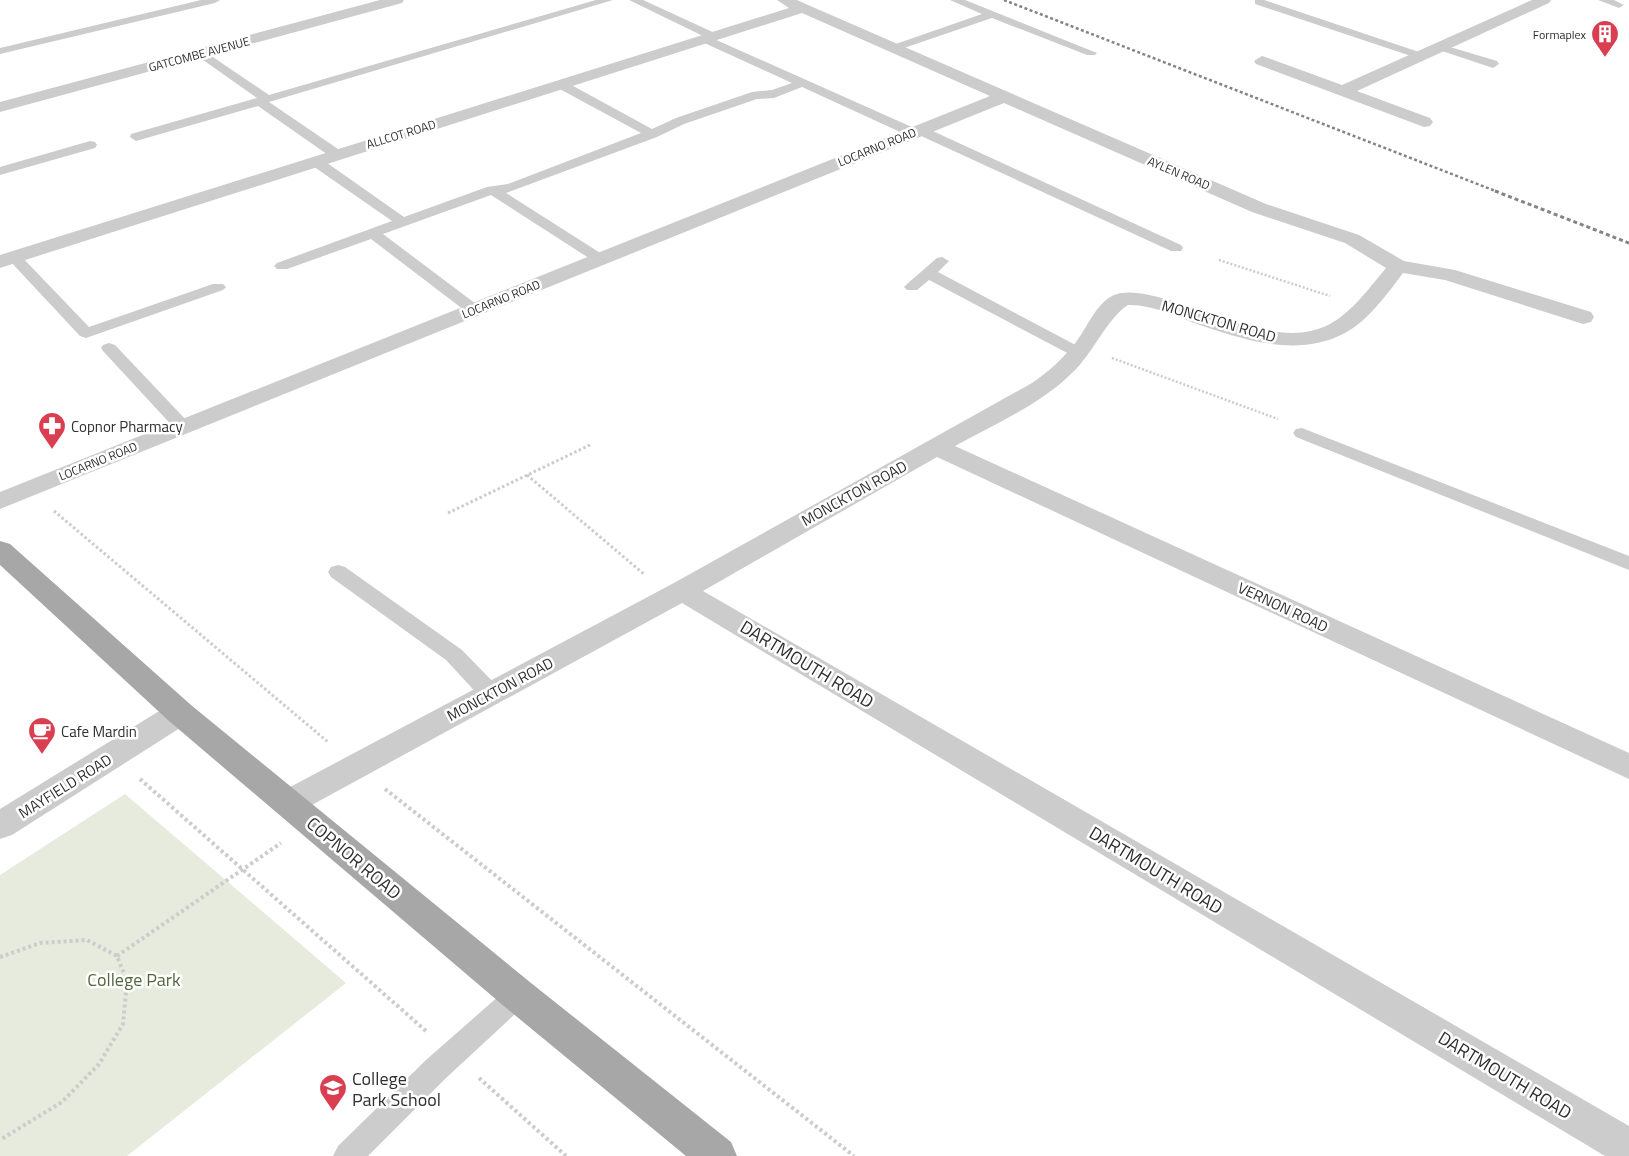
<svg xmlns="http://www.w3.org/2000/svg" width="1629" height="1156" font-family="'Titillium Web',sans-serif">
	<style>
		.green { fill: #e6ebde }
		.lines { fill: none; stroke-linecap: round; stroke-linejoin: round }
		.path-far2 { stroke: #ccc; stroke-width: 2.5; stroke-dasharray: 2 2; stroke-linecap: butt }
		.path-far1 { stroke: #ccc; stroke-width: 3; stroke-dasharray: 2.5 2.5; stroke-linecap: butt }
		.path { stroke: #ccc; stroke-width: 4; stroke-dasharray: 3 3; stroke-linecap: butt }
		.lane { fill: #ccc; fill-rule: evenodd }
		.street { fill: #ccc; fill-rule: evenodd }
		.primary { fill: #a7a7a7; fill-rule: evenodd }
		.rail-far1 { stroke: #848484; stroke-width: 2.5; stroke-dasharray: 3 2.5; stroke-linecap: butt }
		.rail { stroke: #848484; stroke-width: 3; stroke-dasharray: 4 3; stroke-linecap: butt }
		.labels { text-anchor: middle; dominant-baseline: central; stroke-width: 5; stroke-linejoin: round; paint-order: stroke }
		.far-poi-label { font-size: 12px; fill: #2f2f2f; stroke: #fff; text-anchor: end }
		.far-street-label { font-size: 12px; fill: #2f2f2f; stroke: #fff }
		.street-label { font-size: 15px; fill: #2f2f2f; stroke: #fff }
		.poi-label { font-size: 15px; fill: #2f2f2f; stroke: #fff; text-anchor: start }
		.near-street-label { font-size: 18px; fill: #2f2f2f; stroke: #fff }
		.near-park-label { font-size: 18px; fill: #546840; stroke: #fff }
		.near-poi-label { font-size: 18px; fill: #2f2f2f; stroke: #fff; text-anchor: start }
	</style>
	<rect width="100%" height="100%" fill="#fff"/>
	<path class="green" d="M125 794 346 983 127 1156H0V875Z"/>
	<g class="lines">
		<path class="path-far2" d="M1219 260 1330 296
			M1112 358 1278 419"/>
		<path class="path-far1" d="M527 475 645 575
			M54 511 328 742
			M448 513 592 444"/>
		<path class="path" d="M140 779 426 1031
			M385 789 854 1156
			M117 956 281 843
			M0 957 40 943 87 940 117 956 127 981 123 1024 99 1064 62 1102 0 1140
			M479 1078 566 1156"/>
		<path class="lane" d="M201 0H220L215 3 0 54V48Z
			M596 0H613L269 102 341 151 343 154 341 157H331L258 106 136 141 130 137 131 134 257 98 196 55V51H204L269 95Z
			M629 0H643L717 34 719 36 714 39 914 128 924 127 1181 245 1183 248 1181 251H1171L919 135 909 136 802 87 774 98 757 99 684 124 657 137 506 193 605 256 607 259 605 262H595L491 195 383 234 480 307 482 310 480 313H468L371 239 287 269H277L274 266 277 263 392 221 310 164 308 161 310 158H320L404 217 487 187 508 184 641 133 556 87 554 84 556 81H564L652 129 676 118 752 92 772 90 792 83 700 41 698 39 703 36Z
			M950 0H965L1097 53 1095 55H1087L992 18 898 50H890V46L982 14Z
			M1255 0H1264L1425 54 1427 56 1425 58H1417L1255 4Z
			M1598 0H1614L1624 5 1619 8Z
			M1440 44 1497 61 1499 64 1493 68 1436 49 1434 47Z
			M90 141 95 142 97 145 95 148 0 175V167Z
			M14 253 19 254 89 327 213 284H223L226 287 223 290 86 338 80 336 9 260 7 257 9 254Z
			M942 257 949 261 938 272 1085 350 1087 353 1085 356H1073L929 280 917 290H907L904 287 907 284 937 258Z
			M109 343 115 345 189 423 192 427 189 431H177L103 351 101 348 103 345Z
			M1302 428 1629 556V570L1296 437 1293 433 1296 429Z
			M338 565 345 567 462 650 499 688 502 694 499 700 491 702 483 700 446 660 331 577 328 572 331 567Z
			M518 983 527 987 531 995 527 1003 446 1078 368 1156H333L338 1146 426 1060 509 987Z"/>
		<path class="street" d="M380 0H404L402 3 0 112V102Z
			M777 0H797L808 5 1266 204 1359 235 1404 261 1455 270 1591 312 1594 317 1591 322 1583 324 1445 280 1403 273C1388 293 1368 321 1345 333 1299 358 1243 340 1197 324 1175 316 1151 304 1128 305 1108 317 1092 355 1072 373 1040 405 994 424 955 446L1629 753V779L937 457 703 591 1629 1126V1156H1605L682 603 299 812 288 816 277 812 272 803 277 794 672 584 1032 383C1048 372 1064 358 1076 342 1087 328 1096 303 1114 295 1131 289 1149 295 1166 299 1213 312 1282 350 1330 324 1352 312 1370 287 1386 268L1345 243 1252 212 1004 103 0 509V492L990 96 802 13 0 268V255L789 8Z
			M1532 0H1551L1549 3 1357 91 1430 118 1433 122 1430 126 1424 127 1256 64 1254 61 1262 56 1268 58 1342 85Z
			M180 702 191 705 195 713 191 721 12 835 0 839V809L169 705Z"/>
		<path class="primary" d="M0 541 10 544 191 705 531 983 731 1142 737 1156H686L505 1007 169 721 0 565Z"/>
		<path class="rail-far1" d="M1004 0 1498 192"/>
		<path class="rail" d="M1495 191 1629 243"/>
	</g>
	<defs>
		<symbol id="building-pin" viewBox="-11 -11 22 30"><path d="M0 17L-7.5 6A9.5 9.5 0 1 1 7.5 6Z" fill="#d93f50" stroke="#fff"/><path d="M-4-6H4V6H1V3H-1V6H-4ZM-2.5-4.3h1.7v1.8h-1.7ZM.8-4.3h1.7v1.8H.8ZM-2.5-1h1.7V.8h-1.7ZM.8-1h1.7V.8H.8Z" fill="#fff"/></symbol>
		<symbol id="pharmacy-pin" viewBox="-11 -11 22 30"><path d="M0 17L-7.5 6A9.5 9.5 0 1 1 7.5 6Z" fill="#d93f50" stroke="#fff"/><path d="M-2-6h4v4h4v4h-4v4h-4v-4h-4v-4h4Z" fill="#fff"/></symbol>
		<symbol id="cafe-pin" viewBox="-11 -11 22 30"><path d="M0 17L-7.5 6A9.5 9.5 0 1 1 7.5 6Z" fill="#d93f50" stroke="#fff"/><path d="M-5.5-4.5H6V0H3Q3 3.5 0 3.5H-2.5Q-5.5 3.5-5.5 0ZM3-3.2v2h1.7v-2ZM-6 4.5H4V6H-6Z" fill="#fff"/></symbol>
		<symbol id="school-pin" viewBox="-11 -11 22 30"><path d="M0 17L-7.5 6A9.5 9.5 0 1 1 7.5 6Z" fill="#d93f50" stroke="#fff"/><path d="M0-5L7-2L0 1L-7-2ZM-4 1L0 2.5L4 1V4Q0 6-4 4Z" fill="#fff"/></symbol>
	</defs>
	<g fill-rule="evenodd">
		<use href="#building-pin" x="1589" y="18" width="32" height="43"/>
		<use href="#pharmacy-pin" x="36" y="410" width="32" height="43"/>
		<use href="#cafe-pin" x="26" y="715" width="32" height="43"/>
		<use href="#school-pin" x="317" y="1072" width="32" height="43"/>
	</g>
	<g class="labels">
		<g class="far-poi-label">
			<text x="1586" y="34">Formaplex</text>
		</g>
		<g class="far-street-label">
			<text transform="translate(199 54) rotate(-15)">GATCOMBE AVENUE</text>
			<text transform="translate(401 134) rotate(-17)">ALLCOT ROAD</text>
			<text transform="translate(877 147) rotate(-22)">LOCARNO ROAD</text>
			<text transform="translate(1179 173) rotate(23)">AYLEN ROAD</text>
			<text transform="translate(501 299) rotate(-22)">LOCARNO ROAD</text>
			<text transform="translate(98 461) rotate(-22)">LOCARNO ROAD</text>
		</g>
		<g class="street-label">
			<text transform="translate(1219 321) rotate(16)">MONCKTON ROAD</text>
			<text transform="translate(854 493) rotate(-29)">MONCKTON ROAD</text>
			<text transform="translate(1283 607) rotate(25)">VERNON ROAD</text>
			<text transform="translate(500 689) rotate(-28)">MONCKTON ROAD</text>
			<text transform="translate(65 786) rotate(-32)">MAYFIELD ROAD</text>
		</g>
		<g class="poi-label">
			<text x="71" y="426">Copnor Pharmacy</text>
			<text x="61" y="731">Cafe Mardin</text>
		</g>
		<g class="near-street-label">
			<text transform="translate(807 664) rotate(31)">DARTMOUTH ROAD</text>
			<text transform="translate(354 858) rotate(40)">COPNOR ROAD</text>
			<text transform="translate(1156 870) rotate(31)">DARTMOUTH ROAD</text>
			<text transform="translate(1505 1075) rotate(31)">DARTMOUTH ROAD</text>
		</g>
		<g class="near-park-label">
			<text x="134" y="979">College Park</text>
		</g>
		<g class="near-poi-label">
			<text x="352" y="1078">College<tspan x="352" dy="21">Park School</tspan></text>
		</g>
	</g>
</svg>
